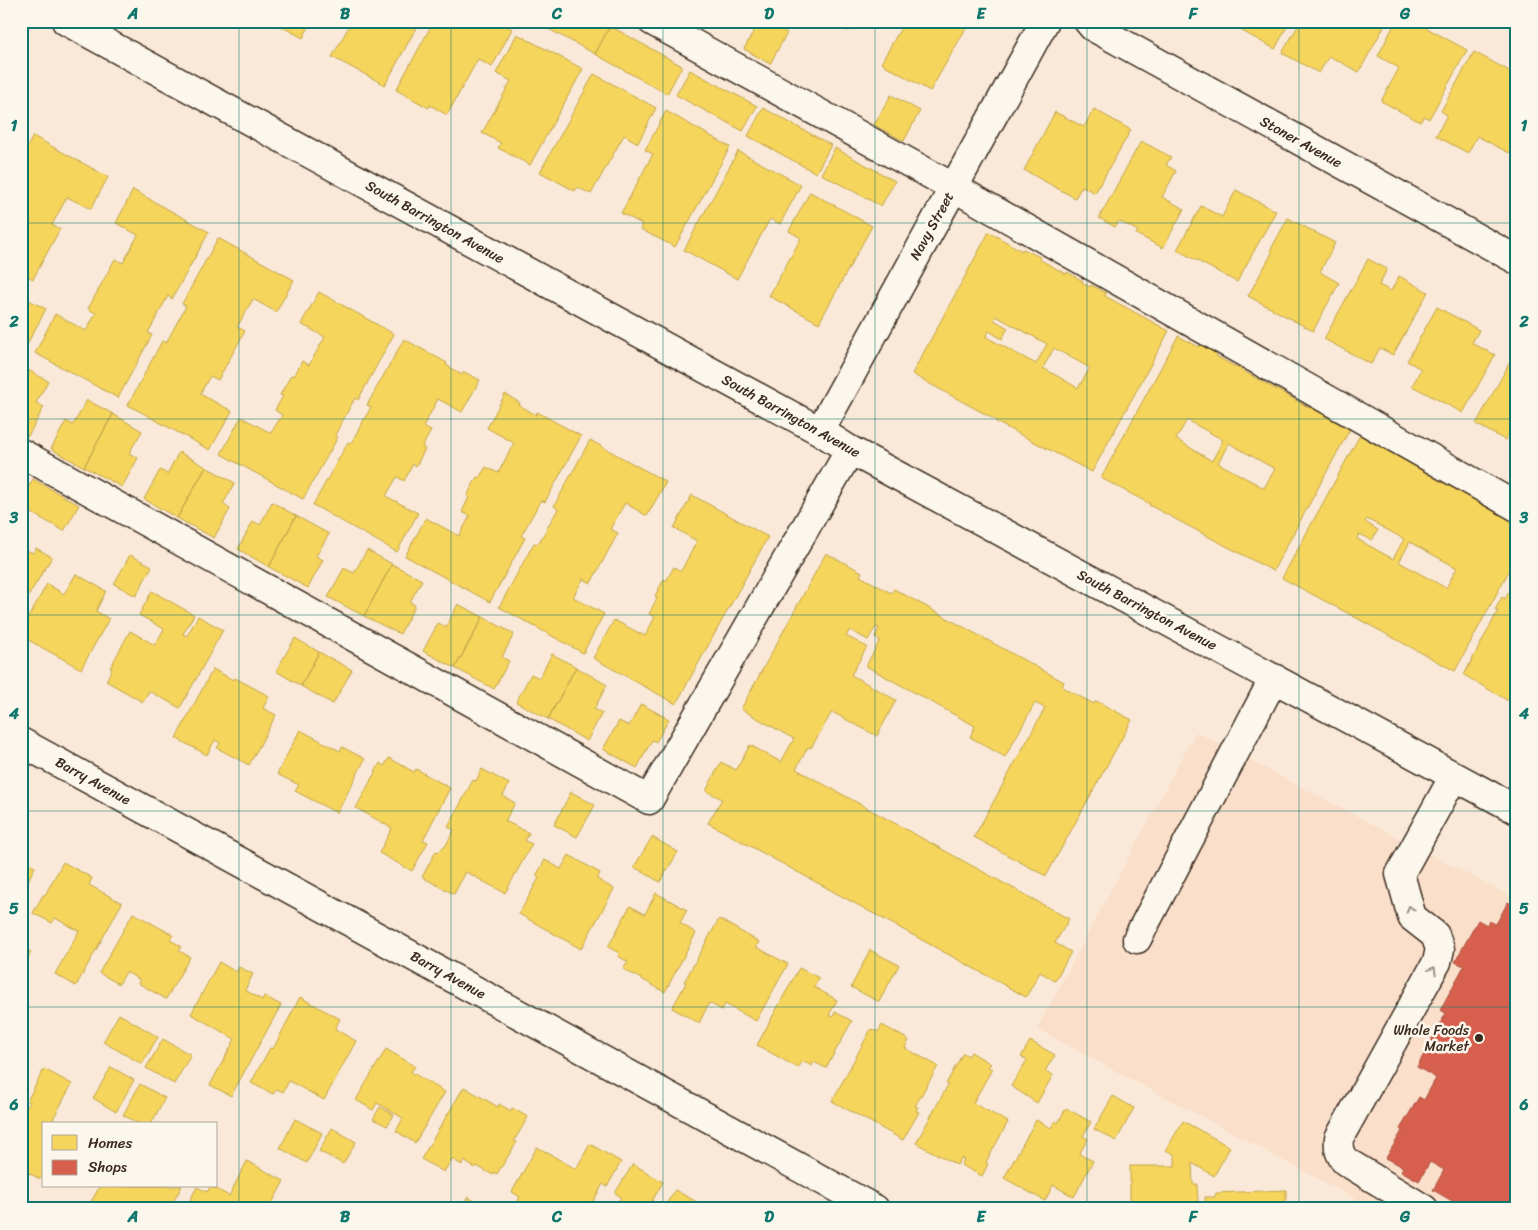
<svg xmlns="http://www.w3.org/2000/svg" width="1538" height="1230" font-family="Sriracha,sans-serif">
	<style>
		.built { fill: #fadfca }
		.homes { fill: #f6d55c; stroke: #bea249; fill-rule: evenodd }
		.shops { fill: #d6604d; stroke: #a8503f }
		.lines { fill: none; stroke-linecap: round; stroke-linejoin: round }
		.minor-casing { stroke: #3b2a1e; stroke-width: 31 }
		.minor { stroke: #fbf7ec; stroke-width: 28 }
		.oneway { stroke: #9b9085 }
		.grid { fill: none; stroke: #0f766e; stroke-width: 1; stroke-opacity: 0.55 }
		.poi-dot { fill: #3b2a1e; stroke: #fbf7ec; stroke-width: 2 }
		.labels { text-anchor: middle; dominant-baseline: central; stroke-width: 5; stroke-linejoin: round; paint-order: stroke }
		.street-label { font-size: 14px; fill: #3b2a1e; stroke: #fbf7ec }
		.poi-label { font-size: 14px; fill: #3b2a1e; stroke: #fbf7ec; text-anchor: end }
		.neatline { fill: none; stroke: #0f766e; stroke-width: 2 }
		.grid-label { font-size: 16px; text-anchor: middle; font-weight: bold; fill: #0f766e }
	</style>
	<rect width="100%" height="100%" fill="#fae9d8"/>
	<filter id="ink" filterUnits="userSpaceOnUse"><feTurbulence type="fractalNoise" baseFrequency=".02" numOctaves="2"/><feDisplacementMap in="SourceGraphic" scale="10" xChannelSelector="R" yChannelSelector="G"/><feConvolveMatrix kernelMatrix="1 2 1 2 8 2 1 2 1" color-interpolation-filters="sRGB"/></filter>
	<g filter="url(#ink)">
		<path class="built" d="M1196 732 1517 900V1209H1375L1037 1029Z"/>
		<path class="homes" d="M271 21H312L303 38Z
			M352 21H420L385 85 332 57Z
			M434 21H498L512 29 492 67 478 59 447 115 430 105 429 108 396 90Z
			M534 21H601L610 26 595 54Z
			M759 21H766L787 33 770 64 744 49Z
			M830 21H855L849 31Z
			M905 21H967L969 23 930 91 881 63Z
			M1247 21H1290L1275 49 1242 31Z
			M1301 21H1387L1359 72 1329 56 1319 73 1282 53Z
			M1396 21H1414L1467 50 1429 119 1424 116 1420 122 1381 101 1399 68 1378 56Z
			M610 26 682 66 667 94 595 54Z
			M517 34 583 69 530 165 498 148 501 143 482 133 511 81 496 73Z
			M1474 52 1517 75V139L1509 153 1477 136 1468 153 1436 136 1447 115 1441 111Z
			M690 70 757 106 743 131 676 95Z
			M594 74 656 108 638 143 624 135 591 194 577 187 575 191 540 172Z
			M891 95 920 111 904 141 874 125Z
			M763 108 831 145 816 173 748 136Z
			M1094 109 1131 130 1095 193 1082 186 1075 198 1024 170 1055 112 1084 127Z
			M666 111 730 147 675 247 640 229 642 224 621 213 653 154 645 150Z
			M33 136 108 177 91 209 67 197 52 225 60 229 33 279 24 274 21 280V158Z
			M1141 141 1171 157 1166 165 1176 171 1162 197 1184 209 1163 248 1136 234 1138 231 1119 221 1115 227 1099 218Z
			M835 148 895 181 881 206 821 174Z
			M738 151 801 185 780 224 770 219 737 279 684 250Z
			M133 190 209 232 172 299 168 296 148 333 152 335 118 398 35 353 55 314 86 331 96 313 88 309 115 259 123 263 138 235 116 223Z
			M1236 190 1276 211 1237 282 1177 250 1201 206 1222 217Z
			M810 192 872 226 819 323 769 296 801 238 789 231Z
			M1288 218 1335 243 1320 272 1339 283 1313 331 1248 296 1272 253 1270 251Z
			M989 232 1022 251 1023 249 1040 257 1039 259 1066 274 1067 272 1083 281 1082 283 1090 287 1091 285 1106 293 1105 296 1169 331 1092 472 996 422V420L912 374ZM996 316 1047 344 1036 364 986 337 989 331 1002 339 1008 328 994 320ZM1054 348 1090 368 1078 388 1043 368Z
			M218 238 294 280 276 312 253 299 237 327 245 331 218 380 210 376 200 394 232 411 210 450 128 405 162 341 166 343 186 306 182 304Z
			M1368 259 1387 269 1379 285 1391 291 1399 276 1428 292 1393 355 1380 348 1371 364 1324 339Z
			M319 292 394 334 358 400 355 398 335 435 338 437 303 499 221 454 241 417 271 433 282 415 275 410 283 396 280 395 291 375 294 376 302 361 309 365 325 337 301 324Z
			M21 296 46 309 25 348 21 346Z
			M1437 307 1479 330 1472 343 1495 355 1463 413 1412 386 1421 369 1407 361Z
			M1178 336 1199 347 1200 344 1217 354 1216 356 1310 408 1311 404 1331 415 1329 418 1350 429 1273 571 1149 505 1150 504 1101 478ZM1187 420 1223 440 1212 461 1176 439ZM1229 443 1275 469 1264 488 1218 463Z
			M404 339 447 363 446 365 462 375 464 372 480 380 462 412 438 399 423 427 431 431 422 447 425 449 416 466 413 464 404 481 397 477 386 496 418 513 397 552 313 505 348 442 351 443 371 407 367 405Z
			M1515 353 1517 355V427L1514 425 1505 440 1476 424Z
			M21 366 48 381 36 403 44 407 28 436 21 432Z
			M505 394 520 403 519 405 536 415 537 412 581 436 545 502 541 500 521 536 525 538 490 602 405 556 426 518 459 536 470 516 462 512 469 497 467 496 477 477 479 478 486 467 498 473 514 443 487 428Z
			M87 400 113 414 84 467 51 449 66 421 73 425Z
			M113 414 142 431 129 453 138 458 122 487 84 467Z
			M1360 435 1379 446 1380 444 1399 454 1397 456 1517 521V556L1455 671 1282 578ZM1367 519 1404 539 1393 559 1357 539 1359 534 1372 540 1378 530 1365 522ZM1410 542 1457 568 1446 588 1399 562Z
			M590 440 666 482 647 516 625 503 610 529 618 533 591 583 583 579 573 597 604 614 583 653 499 607 534 543 538 544 558 509 554 506Z
			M179 452 206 467 177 518 144 499 160 470 167 474Z
			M206 467 235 483 223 504 230 509 214 538 177 518Z
			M21 476 27 479 21 490Z
			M33 479 79 505 64 531 21 507V500Z
			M692 495 768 537 676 704 593 658 614 620 645 636 655 617 649 614 657 598 655 596 664 579 666 581 674 567 681 571 697 541 674 528Z
			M272 502 296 516 269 567 238 549 253 521 260 525Z
			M296 516 329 534 316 556 323 560 308 588 269 567Z
			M36 548 52 557 21 608V559L26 550 33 553Z
			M367 550 392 564 364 616 328 597 344 568 354 573Z
			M826 553 862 572 860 576 891 593 894 589 1064 682 1062 687 1094 704 1096 701 1132 720 1046 876 974 837 1045 708 1035 703 1005 757 970 737 975 726 866 666 880 640 875 637 879 628 876 627 868 640 850 630 846 636 867 647 851 675 896 700 877 736 832 712 811 748 808 747 796 769 1069 919 1055 943 1071 952 1055 981 1040 972 1026 997 708 823 722 799 706 791 721 762 736 770 750 745 781 762 794 739 741 709Z
			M130 555 152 566 136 596 114 584Z
			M392 564 422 580 410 602 415 605 400 634 364 616Z
			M76 574 106 591 96 611 109 619 81 669 21 636V630L47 584 64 594Z
			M1517 578V706L1464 675 1498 611 1495 610 1502 597 1505 599Z
			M152 591 194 615 183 634 187 636 198 616 223 630 180 708 149 691 143 702 106 681 112 669 110 668 130 631 155 645 164 629 139 615Z
			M458 604 483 617 455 668 423 651 438 623 446 627Z
			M483 617 514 634 502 657 509 661 494 689 455 668Z
			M295 638 319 652 301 686 276 671Z
			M319 652 352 670 333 704 301 686Z
			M552 654 576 667 548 719 516 702 531 674 539 678Z
			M576 667 607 685 594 709 602 713 587 741 548 719Z
			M213 669 233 680 235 678 269 696 263 708 276 715 249 765 217 748 220 743 215 740 207 755 176 738Z
			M641 704 669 719 656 742 652 740 637 768 603 749 619 721 629 726Z
			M300 730 340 751 342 747 365 759 337 813 295 791 299 785 277 774Z
			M389 758 414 772 416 769 450 788 423 840 428 842 412 871 379 853 392 828 356 808 380 763 384 766Z
			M482 769 509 784 503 796 515 803 505 821 529 833 525 841 532 844 505 893 466 872 454 894 422 877 436 851 439 852 443 847H445L454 830 448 827 473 780 476 781Z
			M571 792 595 805 577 837 554 825Z
			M652 837 678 852 660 882 634 867Z
			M569 855 600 873 597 879 614 889 581 949 519 914 539 878 536 876 545 860 561 869Z
			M21 860 35 867 21 894Z
			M63 862 92 878 89 885 122 903 76 986 55 974 79 931 55 918 52 923 33 913 43 895H45Z
			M656 893 687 910 680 923 696 933 665 992 623 969 628 962 618 956 619 953 608 947 630 906 645 914Z
			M133 913 173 935 170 940 181 946 179 951 190 957 166 999 138 983 140 980 126 972 119 984 99 973Z
			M719 919 759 942 756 947 788 964 756 1021 725 1004 722 1010 709 1003 699 1023 672 1008 686 983 684 982Z
			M21 947 31 952 21 971Z
			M870 950 899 965 879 1002 851 987Z
			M219 962 236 972 239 967 253 974 245 990 262 1000 264 996 281 1005 231 1096 210 1085 235 1039 191 1014Z
			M799 968 819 978 814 987 837 1000 829 1015 833 1017 835 1012 852 1021 826 1068 814 1062 812 1066 803 1061 798 1068 757 1045Z
			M300 997 340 1019 335 1029 356 1041 324 1100 289 1081 283 1092 277 1089 273 1094 251 1083 270 1048 273 1049Z
			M119 1014 158 1037 142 1064 103 1042Z
			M882 1025 909 1040 905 1048 938 1066 915 1106 918 1107 916 1111 919 1112 903 1140 832 1101 871 1029 878 1032Z
			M163 1039 191 1055 174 1084 146 1068Z
			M1030 1041 1055 1055 1045 1071 1053 1075 1037 1103 1011 1086 1027 1060 1021 1057Z
			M386 1049 415 1066 411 1072 445 1092 415 1143 396 1131 403 1118 377 1103 373 1110 356 1100Z
			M971 1052 991 1064 988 1067 992 1069 973 1103 1008 1122 986 1162 988 1164 982 1176 961 1165 964 1160 961 1158 957 1165 916 1143 948 1085 946 1084 963 1053 969 1056Z
			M111 1067 134 1080 116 1112 93 1098Z
			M44 1069 72 1084 53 1119 60 1124H44V1173L40 1179 21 1169V1118L30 1102 27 1101Z
			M21 1073 28 1076 21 1088Z
			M140 1084 165 1098 151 1124H139L123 1115Z
			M464 1087 498 1107 499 1104 511 1111 512 1108 528 1117 514 1141 517 1142 497 1174 494 1172 493 1175 477 1166 475 1168 464 1161 462 1165 452 1159 444 1172 421 1159Z
			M1113 1096 1134 1108 1116 1141 1094 1129Z
			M380 1107 394 1115 387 1126 373 1119Z
			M1066 1108 1091 1122 1083 1136 1088 1139 1079 1154 1093 1161 1074 1197 1053 1185 1045 1201 1004 1178 1036 1120 1051 1128 1055 1121 1058 1123Z
			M295 1119 322 1133 307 1163 280 1148Z
			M1183 1121 1230 1147 1214 1176 1192 1163 1193 1184H1197L1198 1203 1205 1202V1197H1215L1216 1193 1286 1190V1209H1126V1207H1130V1166H1175V1155L1166 1150Z
			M332 1128 356 1142 343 1164 319 1151Z
			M590 1144 621 1162 607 1187 603 1184 589 1209H524L516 1204 520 1197 512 1192 537 1147 576 1169Z
			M247 1161 284 1181 269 1209H185L197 1187 207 1192 211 1186 229 1196Z
			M633 1164 663 1182 651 1203 660 1209H613L621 1197 615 1193Z
			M100 1186H182L169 1209H97L89 1205Z
			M675 1190 704 1206 702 1209H663Z
			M468 1197 489 1209H461Z"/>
		<path class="shops" d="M1508 902 1517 907V1209H1466L1433 1190 1444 1170 1430 1162 1419 1181 1401 1171 1403 1167 1386 1158 1402 1131 1400 1129 1419 1097 1424 1100 1436 1078 1417 1067 1446 1013 1440 1010 1464 966 1455 962 1478 920 1487 925 1489 921 1496 924Z"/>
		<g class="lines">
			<defs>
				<path id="minor" d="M66 21 820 431 850 450 1517 810
					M652 21 953 187 1517 507
					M1088 21 1093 27 1517 260
					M820 431 1045 21
					M21 453 649 800 850 450
					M21 742 875 1209
					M1137 939 1274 678
					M1424 1209 1345 1161C1339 1153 1338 1148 1339 1138L1437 962 1440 949 1435 935 1412 917 1400 874 1454 776"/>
			</defs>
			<use href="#minor" class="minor-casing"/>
			<use href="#minor" class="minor"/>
		</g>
		<defs><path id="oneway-chevron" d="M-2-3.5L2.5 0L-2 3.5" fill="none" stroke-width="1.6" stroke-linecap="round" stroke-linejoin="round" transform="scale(1.25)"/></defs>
		<g class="oneway">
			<use href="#oneway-chevron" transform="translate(1410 909) rotate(-107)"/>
			<use href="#oneway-chevron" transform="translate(1433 970) rotate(-61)"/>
		</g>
	</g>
	<path class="grid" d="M239 21V1209M451 21V1209M663 21V1209M875 21V1209M1087 21V1209M1299 21V1209M21 223H1517M21 419H1517M21 615H1517M21 811H1517M21 1007H1517"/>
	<circle class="poi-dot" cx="1479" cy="1038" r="5"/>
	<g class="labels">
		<g class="street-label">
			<text transform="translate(1301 142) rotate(29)">Stoner Avenue</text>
			<text transform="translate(435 222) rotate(29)">South Barrington Avenue</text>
			<text transform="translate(932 226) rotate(-61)">Navy Street</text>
			<text transform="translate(791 416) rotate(29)">South Barrington Avenue</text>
			<text transform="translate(1147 610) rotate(28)">South Barrington Avenue</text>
			<text transform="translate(93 781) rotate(29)">Barry Avenue</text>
			<text transform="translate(448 975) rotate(29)">Barry Avenue</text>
		</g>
		<g class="poi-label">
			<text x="1469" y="1030">Whole Foods<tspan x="1469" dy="16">Market</tspan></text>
		</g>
	</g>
	<rect width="1538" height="1230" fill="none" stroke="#fbf7ec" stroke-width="55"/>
	<rect x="42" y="1122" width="175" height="65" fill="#fbf7ec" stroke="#aea59a"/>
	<rect x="52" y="1135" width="25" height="15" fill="#f6d55c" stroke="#aea59a"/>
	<text x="88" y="1148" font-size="15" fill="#3b2a1e">Homes</text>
	<rect x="52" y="1160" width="25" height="15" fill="#d6604d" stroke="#aea59a"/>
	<text x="88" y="1172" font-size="15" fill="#3b2a1e">Shops</text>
	<rect x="28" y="28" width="1482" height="1174" class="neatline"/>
	<g class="grid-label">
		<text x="133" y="19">A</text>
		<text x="345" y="19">B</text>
		<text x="557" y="19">C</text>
		<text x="769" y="19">D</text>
		<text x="981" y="19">E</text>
		<text x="1193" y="19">F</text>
		<text x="1405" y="19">G</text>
		<text x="14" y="131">1</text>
		<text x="1524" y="131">1</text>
		<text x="14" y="327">2</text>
		<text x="1524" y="327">2</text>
		<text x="14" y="523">3</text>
		<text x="1524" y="523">3</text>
		<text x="14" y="719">4</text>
		<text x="1524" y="719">4</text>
		<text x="14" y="914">5</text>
		<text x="1524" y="914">5</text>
		<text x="14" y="1110">6</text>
		<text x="1524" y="1110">6</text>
		<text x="133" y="1222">A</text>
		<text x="345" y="1222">B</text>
		<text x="557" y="1222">C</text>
		<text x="769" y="1222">D</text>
		<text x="981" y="1222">E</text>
		<text x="1193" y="1222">F</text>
		<text x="1405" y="1222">G</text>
	</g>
</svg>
